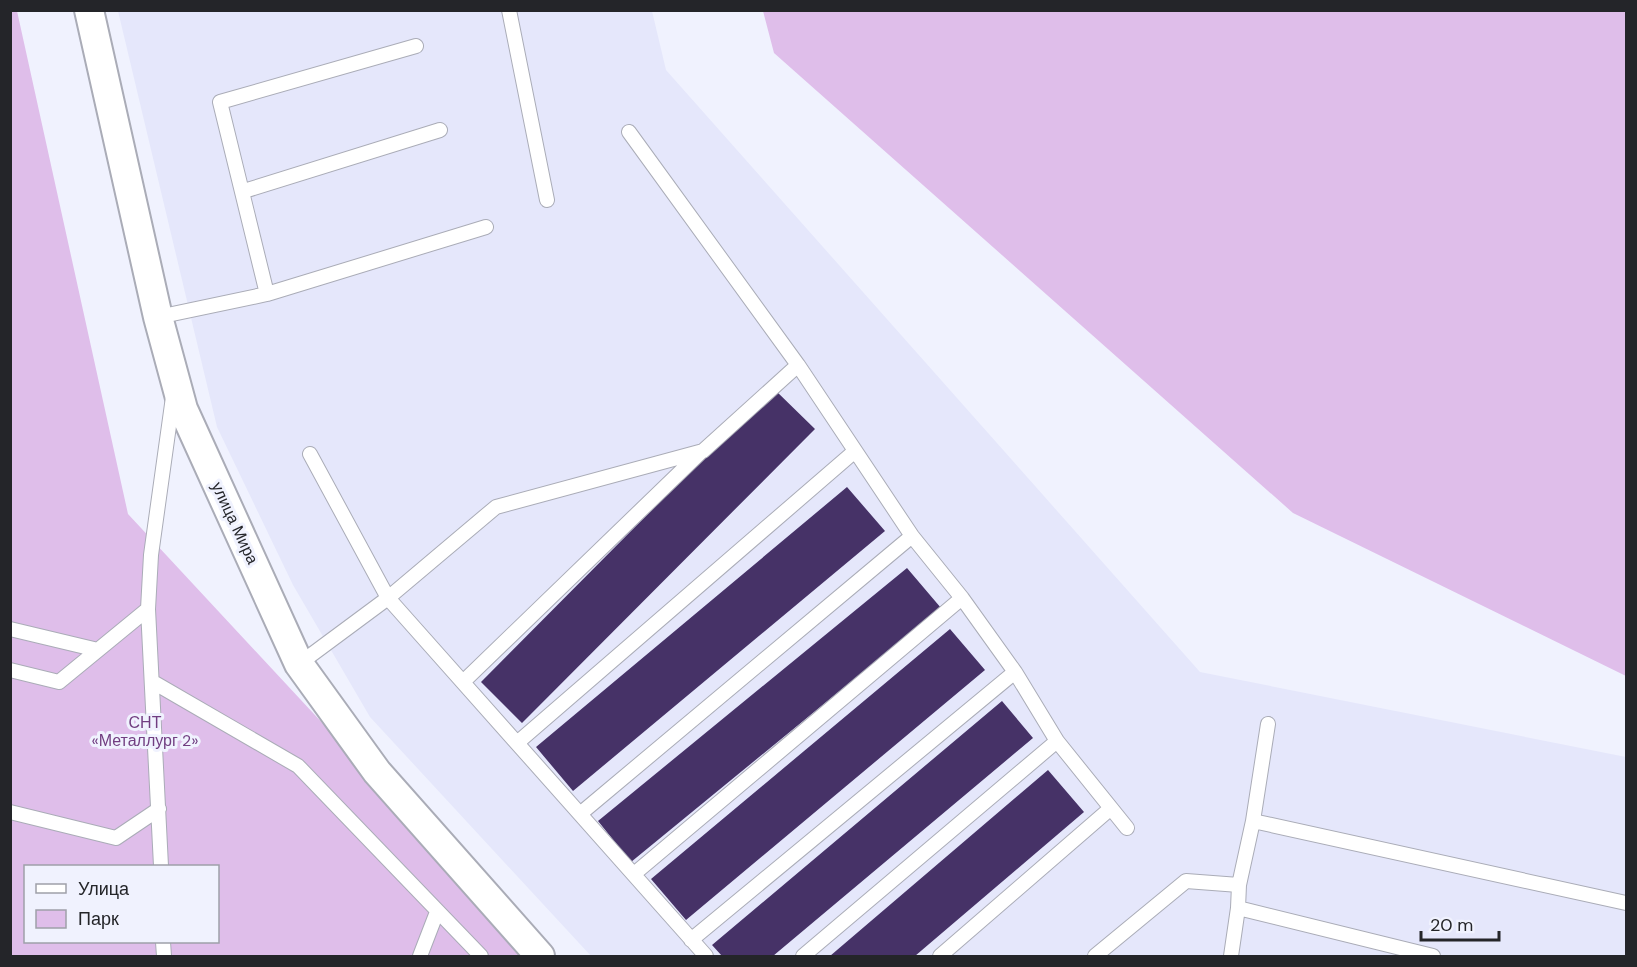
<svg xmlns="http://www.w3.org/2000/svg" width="1637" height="967" font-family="'DM Sans',sans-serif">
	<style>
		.built { fill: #e5e7fb }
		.green { fill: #dfbeea; fill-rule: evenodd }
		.building { fill: #463267 }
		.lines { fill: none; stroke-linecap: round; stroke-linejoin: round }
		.service-casing { stroke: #aaacb7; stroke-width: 16 }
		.minor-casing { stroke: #aaacb7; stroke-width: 32 }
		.service { stroke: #fff; stroke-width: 14 }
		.minor { stroke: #fff; stroke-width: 28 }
		.labels { text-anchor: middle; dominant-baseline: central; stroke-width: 6; stroke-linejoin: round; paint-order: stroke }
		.street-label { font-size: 16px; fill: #242529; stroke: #f0f2fe }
		.park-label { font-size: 16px; fill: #713e81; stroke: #f0f2fe }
	</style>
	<rect width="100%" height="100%" fill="#f0f2fe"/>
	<path class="built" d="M118 11H652L666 70 1200 672 1626 757V956H591L370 717 293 585 217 427Z"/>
	<path class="green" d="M10 11H17L128 514 539 956H11ZM26 866H218V942H26Z
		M763 11H1626V676L1293 513 774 53Z"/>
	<path class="building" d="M773 388 815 429 522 723 481 682Z
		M847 487 885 531 573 791 536 747Z
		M907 568 941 608 631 862 598 821Z
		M950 629 985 670 686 920 651 879Z
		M1002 701 1033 738 773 956H722L712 945Z
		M1048 770 1084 812 915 956H830Z"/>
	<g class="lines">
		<defs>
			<path id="service" d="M509 10 547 200
				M629 132 798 365 912 536 962 598 1015 672 1057 741 1127 828
				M244 191 440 130
				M267 294 220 102 416 46
				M158 317 267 294 486 227
				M310 454 388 598 706 956
				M148 609 151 555 173 397
				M10 629 98 650
				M299 664 388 598 496 507 703 451 798 365
				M10 670 59 682 148 609 161 866
				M153 682 298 766 481 956
				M463 682 701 452
				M1268 724 1253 821 1626 903
				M517 743 855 451
				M10 812 116 838 159 809
				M580 814 912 536
				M634 874 962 598
				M1239 885 1253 821
				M691 940 1015 672
				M163 942 164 956
				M420 956 437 912
				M803 956 1057 741
				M940 956 1111 808
				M1095 956 1186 881 1239 885 1238 908
				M1231 956 1238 908 1433 956"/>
			<path id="minor" d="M89 10 158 317 183 409 299 664 377 772 540 956"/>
		</defs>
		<use href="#service" class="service-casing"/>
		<use href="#minor" class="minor-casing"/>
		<use href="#service" class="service"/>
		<use href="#minor" class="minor"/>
	</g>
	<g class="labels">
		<g class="street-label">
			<text transform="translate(235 523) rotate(65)">улица Мира</text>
		</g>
		<g class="park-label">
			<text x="145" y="722">СНТ<tspan x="145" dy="18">«Металлург 2»</tspan></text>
		</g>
	</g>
	<rect width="1637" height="967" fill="none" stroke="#242529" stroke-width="24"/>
	<rect x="24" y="865" width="195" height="78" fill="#f0f2fe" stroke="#9ea0a9" stroke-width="1.5"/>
	<rect x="36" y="884" width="30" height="9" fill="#ffffff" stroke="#9ea0a9" stroke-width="1.5"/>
	<text x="78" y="895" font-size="18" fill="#242529">Улица</text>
	<rect x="36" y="910" width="30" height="18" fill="#dfbeea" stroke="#9ea0a9" stroke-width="1.5"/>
	<text x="78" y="925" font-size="18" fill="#242529">Парк</text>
	<path d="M1421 931v9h78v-9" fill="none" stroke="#242529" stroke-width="3"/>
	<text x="1430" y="931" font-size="18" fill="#242529" stroke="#f0f2fe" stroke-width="4.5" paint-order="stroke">20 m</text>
</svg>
